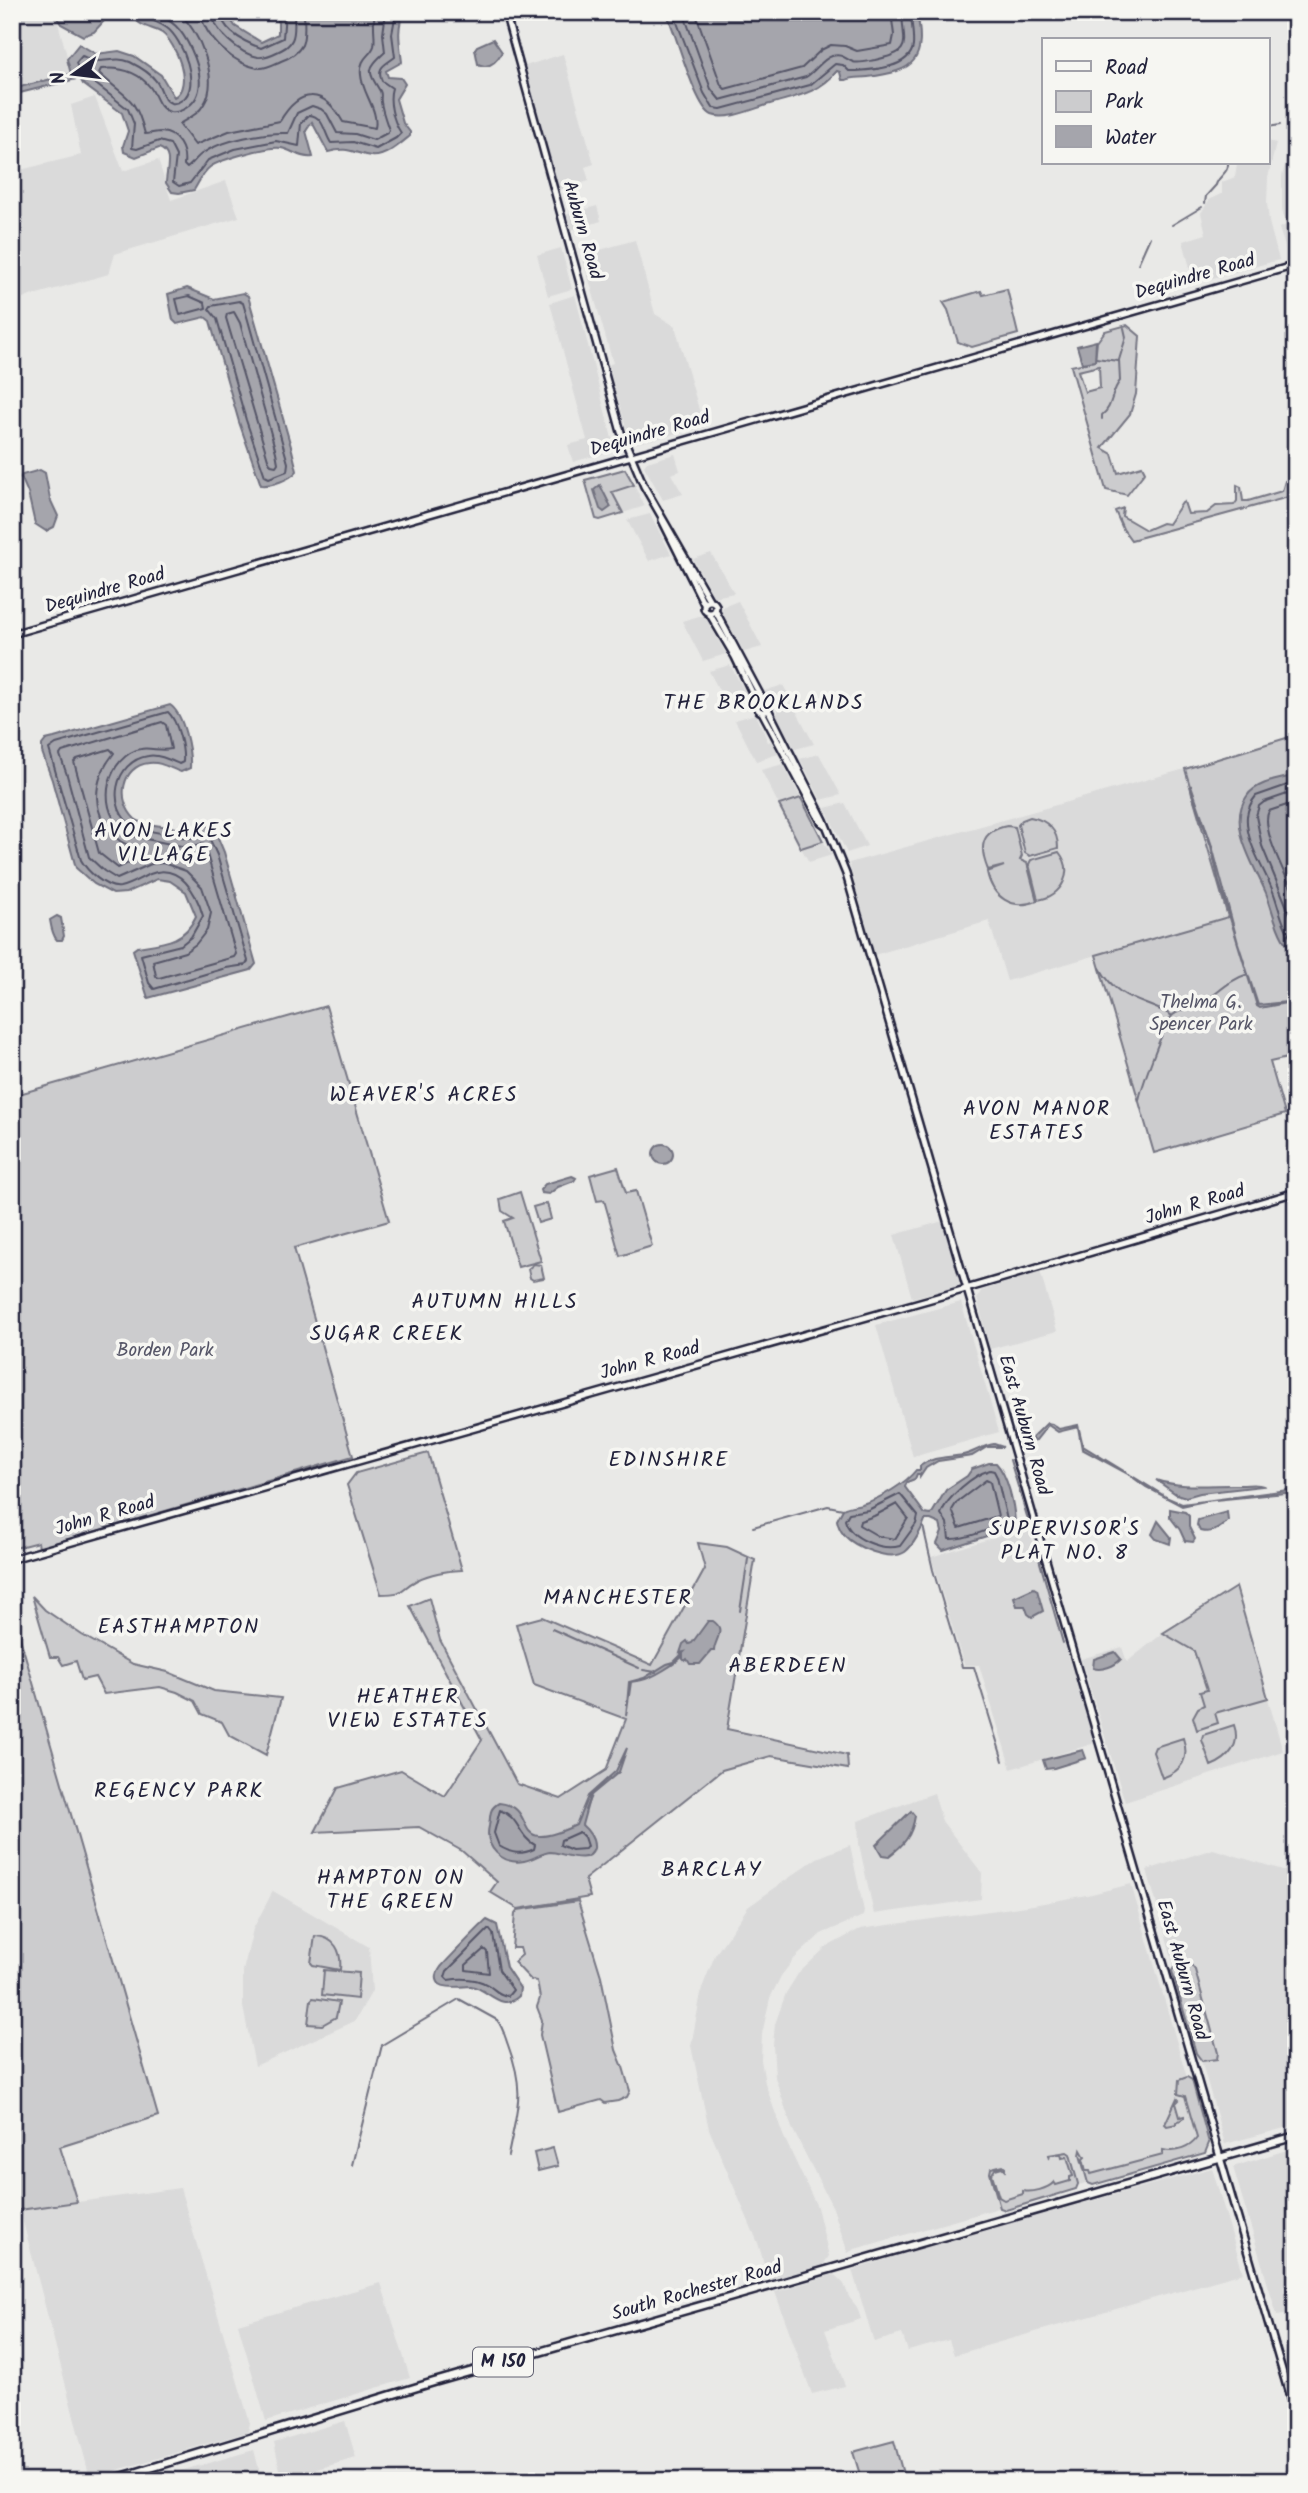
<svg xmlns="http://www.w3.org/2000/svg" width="1308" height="2493" font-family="Kalam,sans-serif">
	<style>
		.built { fill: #dadada }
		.green { fill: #ccccce; stroke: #777784; stroke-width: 2; fill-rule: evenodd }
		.water { fill: #a5a5ac; stroke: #71717f; stroke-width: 2 }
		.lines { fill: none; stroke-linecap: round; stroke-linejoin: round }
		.shore { stroke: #565668; stroke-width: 2 }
		.stream { stroke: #71717f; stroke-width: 2 }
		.secondary-casing { stroke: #22223b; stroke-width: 10 }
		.primary-casing { stroke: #22223b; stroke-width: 11 }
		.secondary { stroke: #f6f6f2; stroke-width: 5 }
		.primary { stroke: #f6f6f2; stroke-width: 6 }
		.labels { text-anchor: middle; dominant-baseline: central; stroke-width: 7; stroke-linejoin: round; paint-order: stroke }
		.shield { fill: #f6f6f2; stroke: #626272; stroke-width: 2 }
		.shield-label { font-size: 18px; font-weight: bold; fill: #22223b }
		.street-label { font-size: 19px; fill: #22223b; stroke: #f6f6f2 }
		.park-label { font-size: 19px; fill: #555567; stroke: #f6f6f2 }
		.neighbourhood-label { font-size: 21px; letter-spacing: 2px; fill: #22223b; stroke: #f6f6f2 }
	</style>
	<rect width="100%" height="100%" fill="#e9e9e7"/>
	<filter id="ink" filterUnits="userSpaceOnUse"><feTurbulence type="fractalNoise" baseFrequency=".0143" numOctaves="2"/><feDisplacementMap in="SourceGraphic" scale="14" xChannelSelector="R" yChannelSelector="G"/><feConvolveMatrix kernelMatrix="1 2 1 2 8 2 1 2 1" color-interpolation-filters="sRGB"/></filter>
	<g filter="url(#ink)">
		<path class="built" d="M12 12H55L72 74 12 89Z
			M563 54 594 164 585 167 589 181 559 190 525 66Z
			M95 97 123 171 158 160 171 200 226 181 239 217 115 254 109 274 12 301V172L81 155 71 105Z
			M1292 139H1296V254L1288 256 1279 228 1286 225 1282 209V176Z
			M1268 141 1276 143 1268 178 1267 203 1269 222 1279 260 1194 283 1183 241 1206 234 1201 213 1209 200 1222 194V182L1235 177 1237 163H1268Z
			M597 206 601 221 568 231 565 215Z
			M635 240 655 314 675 326 704 427 637 443H635L626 427 608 365 613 363 582 255Z
			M561 248 572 289 548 296 537 255Z
			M575 295 615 450 573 462 568 445 587 440 550 303Z
			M675 454 680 471 671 474 683 494 663 500 644 466 647 462Z
			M634 485 645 506 623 513 612 492Z
			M650 514 671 554 649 561 627 520Z
			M711 553 734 593 714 597 693 559Z
			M738 601 762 647 744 652 721 612 723 607Z
			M699 616H705L726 654 703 661 682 621Z
			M730 665 746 693 750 705 730 711 709 671Z
			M783 685 788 694 771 699 764 691Z
			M792 703 814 744 795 749 775 713 778 712 777 708Z
			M756 714 768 742 771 741 778 754 756 761 735 720Z
			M819 754 841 795 821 800 800 759Z
			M783 764 801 798 779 805 761 770Z
			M1185 769 1228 917 1007 981 989 921 874 955 849 863Z
			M845 803 867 846 847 853 825 808Z
			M823 841 832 855 809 862 801 848Z
			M943 1221 960 1286 912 1298 894 1235Z
			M1040 1271 1057 1331 990 1349 977 1299 981 1291Z
			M961 1302 999 1432 913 1457 876 1325Z
			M1028 1527 1095 1743 1011 1769 979 1665H964L931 1557Z
			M1236 1587 1283 1751 1125 1802 1081 1659 1122 1647 1127 1662 1168 1629Z
			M934 1793 942 1821 982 1873 981 1899 874 1914 859 1844 858 1821Z
			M850 1845 864 1911 863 1916 821 1934 794 1959 781 1976 770 1998 762 2034 761 2060 765 2083 783 2135 817 2207 829 2256 823 2265 769 2280 758 2243 709 2129 691 2046 702 1988 715 1955 748 1907 817 1858Z
			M1213 1849 1296 1874V2125L1225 2144 1147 1870Z
			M1131 1884 1192 2095 1205 2149 855 2249 848 2253 833 2208 792 2128 775 2077 773 2045 775 2024 786 1993 798 1974 825 1948 860 1929 1033 1905 1092 1894Z
			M273 1891 369 1947 372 1991 355 2021 255 2066 243 2007V1971L253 1929Z
			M1296 2147V2312L1277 2315 1233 2167Z
			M1212 2168 1243 2273 954 2355 949 2340 908 2351 902 2334 874 2342 852 2270 955 2238Z
			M180 2188 250 2423 248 2432 90 2478 20 2210Z
			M834 2274 844 2284 849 2297 857 2307 861 2319 825 2330 845 2386 812 2394 775 2292Z
			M381 2283 410 2378 266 2421 238 2324Z
			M345 2421 356 2458 282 2479 274 2442Z
			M254 2450 262 2481H145Z"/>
		<path class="green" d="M1007 289 1018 334 972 347 958 342 948 310 943 302 981 291 983 295Z
			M1127 325 1140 336 1136 394 1130 414 1102 448 1112 454 1118 473 1142 466 1145 472 1127 495 1106 490 1071 366 1095 361 1097 342 1105 331ZM1099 366 1100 388 1085 392 1078 371Z
			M625 469 634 485 612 492 623 513 600 520 596 519 585 480Z
			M1296 476V495L1131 540 1123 529 1115 511 1123 508 1122 516 1146 530 1162 523 1168 524 1182 503 1184 502 1188 514 1207 513 1216 506 1234 505 1237 501V485L1241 487 1243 501H1248L1282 491 1285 481Z
			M1296 735V1056L1270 1062 1285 1114 1154 1153 1096 955 1228 917 1185 769Z
			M801 798 823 841 801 848 779 805Z
			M1030 817C1047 820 1058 830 1058 848L1030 856 1025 853 1018 825 1022 820Z
			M1007 826 1015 827 1022 856 1020 860 1027 863 1037 901C1012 911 992 897 987 872L1004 866 988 870C979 848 980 831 1007 826Z
			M1059 852C1075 872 1062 896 1038 900L1029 864 1031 860Z
			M326 1006 389 1221 294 1248 353 1456 39 1548 38 1542 15 1548 12 1539V1096Z
			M618 1167 626 1193 636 1191 652 1246 620 1256 604 1200 597 1201 590 1175Z
			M520 1192 541 1261 518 1267 504 1221 513 1218 502 1211 500 1199Z
			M547 1203 551 1219 538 1223 533 1207Z
			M534 1264 541 1265 544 1278 533 1280 530 1278 528 1269Z
			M428 1453 462 1570C448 1570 429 1574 417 1580 398 1590 407 1594 381 1594L347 1485 356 1473Z
			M698 1543 727 1547 755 1560 727 1729 847 1755 848 1769 771 1756 722 1770 585 1879 590 1897 518 1909 490 1892 497 1882 462 1851 419 1827 315 1832 338 1788 401 1770 445 1796 482 1740 410 1606 429 1598 440 1640 517 1784 561 1799 606 1770 626 1719 534 1685 516 1624 542 1617 652 1665 705 1569Z
			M1236 1587 1268 1698 1215 1713 1218 1723 1197 1730 1193 1717 1198 1708 1204 1705 1200 1692 1207 1690 1194 1651 1163 1633Z
			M32 1596 45 1610 82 1635 133 1664 168 1672 214 1691 281 1698 266 1755 229 1735 222 1722 202 1714 195 1701 177 1692 160 1687 104 1694 95 1677 82 1680 76 1661 63 1665 58 1657H50Z
			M12 1610 158 2116 60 2147 77 2202 12 2211Z
			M1234 1725C1241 1745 1229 1759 1211 1766L1202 1740 1203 1735Z
			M1183 1738C1190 1759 1182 1771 1162 1778L1153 1752 1155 1747Z
			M578 1901 601 1976 616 2050 623 2067 630 2091 627 2097 618 2101 605 2103 601 2100 558 2112 540 2035 542 2020 537 2007 540 1998 537 1981 531 1980 514 1962 522 1955 520 1948H512L515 1914 518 1910Z
			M315 1936C335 1937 342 1951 340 1970L313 1965 311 1963Z
			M1188 1961 1195 1970 1218 2053 1217 2059 1202 2061 1196 2053 1172 1971 1176 1964Z
			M324 1970 359 1973 357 1999 322 1995Z
			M313 1998 339 2002 336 2017 322 2025 308 2024 311 2000Z
			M1187 2077 1192 2080 1209 2143 1205 2153 1093 2185 1088 2183 1080 2155 1081 2150 1085 2157 1083 2159 1086 2171H1090L1091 2174 1163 2155V2150C1177 2153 1190 2148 1197 2138L1185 2096 1178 2094 1179 2080Z
			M1177 2098 1179 2100 1176 2103 1180 2117 1184 2116V2118L1177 2122V2124L1167 2126 1165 2124Z
			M553 2148 558 2166 538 2171 534 2153Z
			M1067 2152 1070 2154 1078 2184 1076 2189 1006 2210 1000 2208 990 2173 991 2168 1003 2165 1005 2167V2170L1002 2167 995 2169 992 2174 999 2197 1004 2200 1023 2194V2191C1032 2193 1048 2189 1054 2182L1056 2185 1070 2181V2177L1073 2176 1067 2157 1062 2158 1061 2154 1050 2155 1049 2159 1048 2155Z
			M894 2441 905 2481H862L853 2452Z"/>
		<path class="water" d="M112 12 94 32 83 36 61 24 54 13Z
			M128 12H226L235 26 261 42 278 34V12H404C396 28 400 45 402 62L386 71 388 77 401 78 405 84 396 99 403 123 410 132V136C400 144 385 158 371 156 351 153 350 146 328 152L312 122 306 131 313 157C301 159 292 150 281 148 269 146 221 159 210 167 203 172 199 182 194 190L179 193 172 192 166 183C166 171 174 153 159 148L136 157 124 152 123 146 128 131 122 113 83 84 80 78 12 95V89L71 74 67 59 79 44 96 54 119 51 134 56 161 75 174 97C194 86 176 43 162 33 156 29 147 28 141 24 136 21 132 16 128 12Z
			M666 12H917C926 60 916 71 868 77 860 78 853 77 846 80H842L840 72 837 71C819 93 797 96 770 104 755 108 728 121 712 115 695 108 676 32 666 12Z
			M493 39 502 52C497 61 489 70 478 64L475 49 477 46Z
			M187 288 214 299 243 293 248 296 292 450 297 471C290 480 271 486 261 485L239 422 210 321 205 317 177 324 173 320 168 294Z
			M1096 341 1095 361 1082 363 1077 346Z
			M40 470 45 473 50 499 58 516 54 527 46 531 35 524 28 493 21 477 22 475Z
			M600 485 611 507 604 512 600 509 594 490Z
			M170 705C184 714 191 751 190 768L181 772C171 769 160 761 149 763 121 766 116 801 135 819 144 827 174 825 188 831L200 825 213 826 224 852 256 964 251 970 148 998 133 950 137 947C162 943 184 943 196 916L186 892 170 881 157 879 126 893 113 894 94 884 76 868 52 780 42 752V745L46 740 54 738Z
			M1296 775V973C1292 966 1294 959 1292 952 1290 947 1286 944 1283 939 1275 925 1272 908 1266 893 1255 866 1226 825 1247 796 1256 782 1281 779 1296 775Z
			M1191 785 1212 846 1238 943 1258 1005 1296 1001 1260 1008 1257 1006 1219 882 1211 846 1192 794Z
			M57 916 61 918 64 936 62 940H57C53 936 51 926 50 920Z
			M653 1154a10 10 0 1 1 20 0a10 10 0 1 1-20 0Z
			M572 1176 576 1178 574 1181 558 1187 549 1194 541 1193 540 1190 545 1184Z
			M1047 1423 1052 1424 1059 1429 1078 1425 1083 1446 1168 1498 1182 1504 1296 1489V1492L1205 1501 1182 1506 1146 1487 1128 1474 1082 1449 1078 1427 1058 1432 1048 1425 1036 1440 1023 1442 1032 1438Z
			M994 1444 1003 1447H987L972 1456 938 1461 926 1468 920 1477V1474H917L915 1479 907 1482 905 1487 925 1514 931 1515 946 1490 967 1476 972 1469 989 1463H996C1008 1475 1014 1505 1015 1522L1009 1529 943 1550 937 1544 942 1532 940 1524 931 1520H925C922 1529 913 1546 905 1552 889 1562 855 1547 844 1535 840 1530 838 1526 837 1520L843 1509C850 1505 857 1506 865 1503 881 1498 906 1483 916 1470H920V1466C934 1456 947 1458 963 1455 974 1453 981 1446 994 1444Z
			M1156 1480C1183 1489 1213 1484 1241 1485 1249 1485 1257 1483 1263 1486L1200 1493 1186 1497 1176 1494Z
			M1170 1509 1185 1512 1189 1516V1527L1195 1539 1193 1542 1185 1541 1180 1530 1170 1517Z
			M1227 1512 1228 1521C1219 1529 1212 1534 1200 1531L1197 1525 1198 1520Z
			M1158 1521 1171 1537 1170 1544 1156 1539 1152 1534Z
			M1034 1588 1037 1590 1043 1611 1032 1617 1028 1614 1025 1606H1017L1014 1597Z
			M708 1621H713C727 1630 714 1640 714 1651H711L700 1664H690L687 1659 685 1661 683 1659V1656C675 1664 653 1678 642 1680 639 1681 635 1681 631 1682L626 1716 629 1682 644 1678 667 1664 674 1662 684 1652 680 1653 683 1644 687 1641 689 1644 692 1643Z
			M1115 1652 1121 1659C1115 1666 1102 1671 1093 1668L1094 1659Z
			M627 1748 619 1772 590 1796 582 1825C588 1830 595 1839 594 1848 590 1867 561 1852 550 1852 541 1853 534 1859 524 1861 502 1865 484 1847 489 1826 491 1816 488 1809 499 1803 542 1807 505 1858 576 1825L588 1796 616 1771Z
			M1083 1750 1086 1758 1054 1768 1046 1769 1043 1760Z
			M911 1811 915 1816C912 1835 904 1845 889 1856L882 1855 876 1845Z
			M487 1920 497 1925 506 1967 520 1988 519 1996C501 2013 489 1989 471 1986 467 1986 441 1990 438 1982 435 1977 438 1971 441 1967 446 1961 483 1923 487 1920Z"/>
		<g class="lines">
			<path class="shore" d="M138 12C147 20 158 21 167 28 182 39 202 87 182 100 178 103 175 104 171 103 162 100 162 88 156 81 151 74 138 66 130 62 118 57 109 61 98 61 92 61 87 58 82 56L76 63 79 71 128 109 134 124 132 148 137 149 159 141 170 144 176 156 173 182 179 186 190 183 208 160 235 149 276 141 299 146 301 123 309 115C324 116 324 133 331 143L353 142 376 149 396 138 401 133C393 121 388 101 392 88L382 81C376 67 385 65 395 57L392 34 396 12
				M153 12C173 21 181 28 191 49 200 68 207 95 186 108 181 111 176 113 170 112 157 108 157 96 150 87 138 72 120 67 101 69L99 73C126 99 135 94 145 134 150 134 155 132 161 132 178 133 186 150 184 165L187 168C193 164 196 157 203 153 222 140 265 132 288 133L297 113 312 106 321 109 327 114 337 133 355 134 374 140 387 133 389 130C386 121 382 111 381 102 380 97 382 95 380 91 367 70 367 69 385 52L383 34 386 12
				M178 12C199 30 220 78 204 104 198 115 188 118 179 124L195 145 229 131 280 121C300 87 324 88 343 122L375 128C379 110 362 93 361 75 359 57 371 56 374 46 376 38 372 24 375 12
				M201 12C202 36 236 67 260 68 268 68 274 64 281 61 290 58 297 54 302 45 306 35 304 23 304 12
				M212 12C213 31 240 54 258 57 265 58 273 54 279 51 285 48 289 46 292 40 296 32 294 21 294 12
				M220 12C223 31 244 42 261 48L283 38 285 12
				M673 12 704 93 713 108 721 109 810 85 835 64 843 65 849 71H856C873 70 910 68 913 46 914 35 911 23 911 12
				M683 12 711 89 720 100 806 77C815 72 822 59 832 56 842 53 845 59 853 62 859 64 869 61 875 60 914 52 903 45 902 12
				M695 12 721 85 725 89 802 68 821 50 831 45 845 46 857 51 892 45 894 35 891 12
				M189 296 205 303 206 308 180 315 176 299Z
				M239 301 243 303 248 320 288 463 287 471 269 478 265 476 246 420 217 319 209 309 211 306Z
				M234 312 240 323 276 452 278 463 276 466 271 465 268 459 226 318 227 314Z
				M168 712C178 721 184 749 183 762L179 764C170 760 158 754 148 756 114 761 105 809 134 827 137 829 182 837 187 838 195 839 199 832 207 833L217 855 248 961 246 965 226 968 154 989 149 983 141 955 181 945 191 937 203 916C197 894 180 862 150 874 140 878 131 885 120 887 106 889 87 871 81 860L49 749 56 744Z
				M162 722 166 725 171 749C157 752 144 744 130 753 101 772 99 818 131 835 135 837 184 847 189 847 195 847 198 843 204 844L236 954 234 957 159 978 156 976 153 961 185 952 196 944 207 930 211 913 202 887 186 871 163 863 151 864 117 879 104 871 89 857 67 775 60 755 62 752Z
				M110 749 114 753C91 782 90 816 120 841 128 846 138 847 144 853L142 856 118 868 99 853 74 762 77 759Z
				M1296 782 1256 796C1251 802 1248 809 1247 816 1245 843 1265 869 1274 894 1280 911 1283 929 1296 944
				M1296 791 1264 802 1259 806 1256 816 1262 846 1296 929
				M1296 802 1269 811C1259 829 1289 879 1296 900
				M990 1470 994 1471 997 1477 1007 1520C997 1528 963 1540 949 1539L947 1523 941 1514C947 1497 973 1475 990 1470Z
				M986 1480 990 1482 998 1516 959 1528 952 1510 957 1502Z
				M900 1494 918 1516 916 1524 900 1546C882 1551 850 1539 845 1520L849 1513 868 1510Z
				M897 1504 908 1518 895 1539 878 1536 859 1525 860 1521 874 1516Z
				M500 1810C520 1818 518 1836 535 1845L534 1849C521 1855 512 1854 499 1846L494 1833Z
				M579 1832 584 1837 587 1846 585 1849 572 1850 560 1845 561 1840Z
				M489 1929 493 1934 499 1970 513 1990 508 1996C498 1995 496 1990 488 1985 476 1978 461 1978 448 1980L445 1977 447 1971Z
				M484 1949 487 1952 489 1973 466 1970V1965Z"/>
			<path class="stream" d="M1268 127 1280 125
				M1292 131 1296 129
				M1205 203 1206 196 1216 185C1218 176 1229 173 1228 163
				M1172 225 1202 207
				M1138 264 1150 237
				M1096 358 1118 361
				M1102 419V415C1113 407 1111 391 1120 381L1119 360 1126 337 1124 328
				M1100 968C1118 1001 1141 999 1171 1015
				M1139 1100C1142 1086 1164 1023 1173 1015 1182 1007 1197 1008 1207 1000 1221 990 1231 979 1248 974
				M1010 1460 1029 1523
				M923 1526 933 1570 962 1667H974L1003 1761
				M753 1527 828 1506 843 1509
				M1035 1545 1063 1643
				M740 1611 748 1559
				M552 1629 639 1668
				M643 1670 656 1672
				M585 1810 592 1793
				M352 2165 382 2045 459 1999 497 2020C503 2027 505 2037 508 2045 526 2093 517 2109 508 2156
				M12 2353 15 2388 20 2404 12 2427"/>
			<defs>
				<path id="secondary" d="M505 12 621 432 644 486 710 601
					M662 520 704 604
					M704 607a6 6 0 1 1 12 0a6 6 0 1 1-12 0Z
					M715 610 763 700
					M709 613 735 657 757 703
					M12 634 1296 265
					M757 706a6 6 0 1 1 12 0a6 6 0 1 1-12 0Z
					M768 709 824 820 846 874 1296 2418
					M762 712 821 822 825 825
					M12 1559 959 1291 1296 1192"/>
				<path id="primary" d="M108 2481 434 2382 1296 2136"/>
			</defs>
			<use href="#secondary" class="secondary-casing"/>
			<use href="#primary" class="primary-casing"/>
			<use href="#secondary" class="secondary"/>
			<use href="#primary" class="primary"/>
		</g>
	</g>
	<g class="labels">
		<rect class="shield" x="473" y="2347.5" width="60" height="29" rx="5"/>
		<g class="shield-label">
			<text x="503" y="2362">M 150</text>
		</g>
		<g class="street-label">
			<text transform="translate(582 230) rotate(74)">Auburn Road</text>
			<text transform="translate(1195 277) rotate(-16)">Dequindre Road</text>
			<text transform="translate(650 434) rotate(-16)">Dequindre Road</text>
			<text transform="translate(105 591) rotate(-16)">Dequindre Road</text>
			<text transform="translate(1195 1205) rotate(-16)">John R Road</text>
			<text transform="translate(650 1361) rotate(-15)">John R Road</text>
			<text transform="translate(1024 1425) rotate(74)">East Auburn Road</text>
			<text transform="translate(105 1516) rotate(-16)">John R Road</text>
			<text transform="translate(1182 1970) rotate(74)">East Auburn Road</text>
			<text transform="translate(697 2291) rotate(-16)">South Rochester Road</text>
		</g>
		<g class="park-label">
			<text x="1201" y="1003">Thelma G.<tspan x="1201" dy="22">Spencer Park</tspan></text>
			<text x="165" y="1351">Borden Park</text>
		</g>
		<g class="neighbourhood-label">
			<text x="764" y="703">THE BROOKLANDS</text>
			<text x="164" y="831">AVON LAKES<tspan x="164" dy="24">VILLAGE</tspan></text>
			<text x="424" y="1095">WEAVER'S ACRES</text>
			<text x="1037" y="1109">AVON MANOR<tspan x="1037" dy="24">ESTATES</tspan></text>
			<text x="495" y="1302">AUTUMN HILLS</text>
			<text x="387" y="1334">SUGAR CREEK</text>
			<text x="669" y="1460">EDINSHIRE</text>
			<text x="1065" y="1529">SUPERVISOR'S<tspan x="1065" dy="24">PLAT NO. 8</tspan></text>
			<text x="618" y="1598">MANCHESTER</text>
			<text x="179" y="1627">EASTHAMPTON</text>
			<text x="788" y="1666">ABERDEEN</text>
			<text x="408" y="1697">HEATHER<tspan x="408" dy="24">VIEW ESTATES</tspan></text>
			<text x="179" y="1791">REGENCY PARK</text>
			<text x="712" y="1870">BARCLAY</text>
			<text x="391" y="1878">HAMPTON ON<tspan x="391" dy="24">THE GREEN</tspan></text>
		</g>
	</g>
	<rect width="1308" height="2493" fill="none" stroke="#f6f6f2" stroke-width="42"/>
	<rect x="21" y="21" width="1266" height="2451" fill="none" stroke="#22223b" stroke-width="2.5" filter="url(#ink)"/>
	<rect x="1042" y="38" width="228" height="126" fill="#f6f6f2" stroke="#a1a1a9" stroke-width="2"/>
	<rect x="1056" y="61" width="35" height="10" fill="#f6f6f2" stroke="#a1a1a9" stroke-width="2"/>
	<text x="1105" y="74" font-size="21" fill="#22223b">Road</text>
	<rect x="1056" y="91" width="35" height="21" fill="#ccccce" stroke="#a1a1a9" stroke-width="2"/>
	<text x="1105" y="108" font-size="21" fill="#22223b">Park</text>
	<rect x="1056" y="126" width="35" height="21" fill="#a5a5ac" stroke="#a1a1a9" stroke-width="2"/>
	<text x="1105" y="144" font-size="21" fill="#22223b">Water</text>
	<g transform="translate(74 74) rotate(256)" stroke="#f6f6f2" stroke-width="5" paint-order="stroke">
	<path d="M0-5L12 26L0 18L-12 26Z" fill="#22223b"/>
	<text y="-10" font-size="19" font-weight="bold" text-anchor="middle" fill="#22223b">N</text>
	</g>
</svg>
